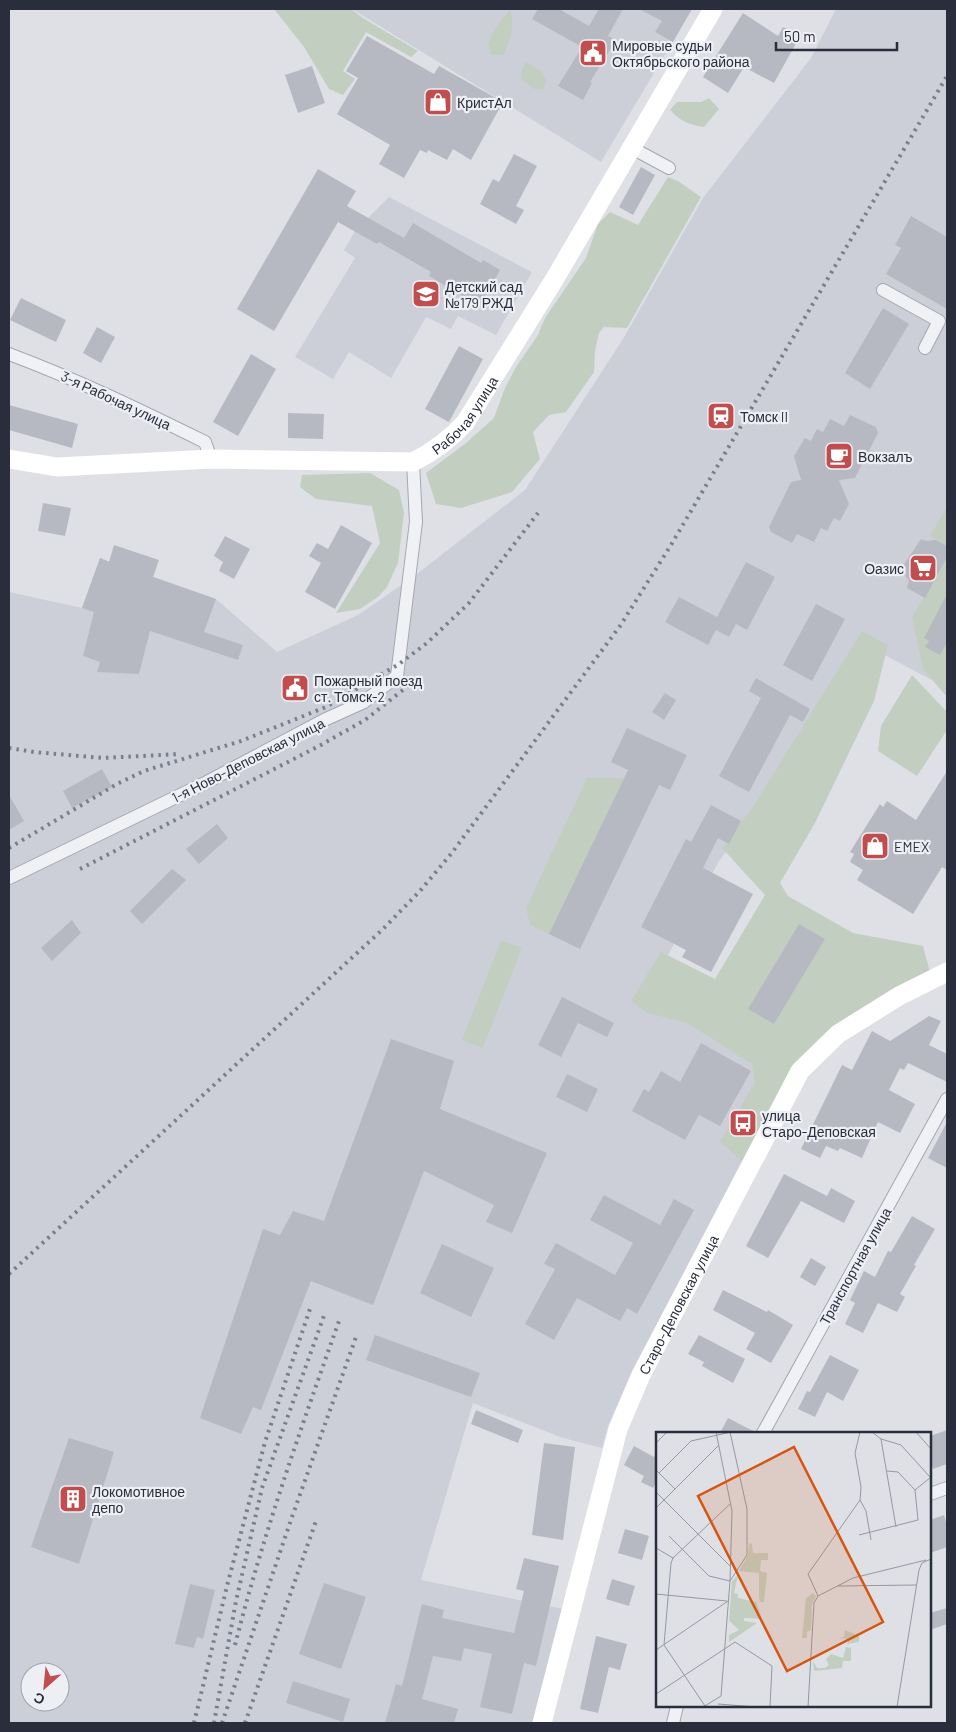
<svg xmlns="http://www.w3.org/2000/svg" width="956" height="1732" font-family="Barlow,sans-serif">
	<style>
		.built { fill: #cdcfd8; fill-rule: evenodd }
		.green { fill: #c2cfc0 }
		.building { fill: #b6b9c2 }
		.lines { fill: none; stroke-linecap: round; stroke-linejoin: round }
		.street-casing { stroke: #a4a7b0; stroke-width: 14 }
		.street { stroke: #f0f1f5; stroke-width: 12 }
		.secondary { stroke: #fff; stroke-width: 19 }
		.rail { stroke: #797e8e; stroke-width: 4; stroke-dasharray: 2.5 5; stroke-linecap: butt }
		.labels { text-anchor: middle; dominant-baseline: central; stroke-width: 4.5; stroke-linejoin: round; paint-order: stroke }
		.poi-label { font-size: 14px; fill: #292d3c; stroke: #edeff4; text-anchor: start }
		.street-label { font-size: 14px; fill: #292d3c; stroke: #edeff4 }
		.inset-road { fill: none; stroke: #9698a2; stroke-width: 1 }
		.view { fill: #d55511; fill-opacity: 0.15; stroke: #d55511; stroke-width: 2.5 }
		.inset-edge { fill: none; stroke: #292d3c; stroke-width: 2.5 }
	</style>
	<rect width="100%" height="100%" fill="#dee0e6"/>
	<path class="built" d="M352 9H692L601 162Z
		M836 9H947V688L881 653 719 861 648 992 790 1073 632 1371 608 1426 602 1448 563 1438 473 1403 421 1580 564 1609 533 1723H9V592L82 608 100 558 216 599 277 652 358 615 413 577 525 490 623 339 703 198 811 58ZM30 1672H60V1702H30Z
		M389 197 532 272 496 335 458 316 451 329 426 317 391 378 349 352 333 379 295 357 355 258 344 250 364 216 368 218Z"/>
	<path class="green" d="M274 9H351L363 18 418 51 411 57 366 32 343 71 355 79 343 95 329 89 304 47Z
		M510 9C516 25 510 40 504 55H491L488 43 496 27Z
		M526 62 540 70 546 80 544 89H534L521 79 522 69Z
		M709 98 719 109 704 127C690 125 680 121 670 110L677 102H701Z
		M668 177 678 181 701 197 627 328 604 327 599 333 595 351 594 372 566 412 549 415 533 432 540 459 512 492 461 508 436 504 426 473 466 443 494 418 505 388 516 367 538 335 545 318 586 258 598 224 610 212 638 225Z
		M370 473 399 490 404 513 398 563 387 587 378 597 360 609 336 613 380 543 372 506 316 499 300 487 302 475Z
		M947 509V546L930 536 945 510Z
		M947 557V697L923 669 912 617Z
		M862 631 888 645 874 701 815 823 780 883 788 896 853 933 923 946 930 972 833 1028 743 1162 720 1142 755 1082 752 1064 687 1023 647 1013 631 1001 661 952 715 979 765 895 722 848 754 805Z
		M912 675 947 712V730L917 776 878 751 881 726Z
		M587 778H624L549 934 530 925 526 908Z
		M501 940 522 948 483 1048 462 1040Z"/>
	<path class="building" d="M538 9H559L589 26 599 9H623L608 36 616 40 590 82 592 83 583 100 558 86 582 47 532 19Z
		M639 9H692L673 42 655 32 662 21Z
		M743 13 778 36 783 27 800 36 774 83 744 67 728 93 703 77Z
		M367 36 434 74 439 66 503 102 471 160 453 149 447 160 428 150 427 153 420 150 404 178 379 164 390 145 337 114 358 78 346 71Z
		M312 66 325 103 298 113 285 75Z
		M514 154 537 166 516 206 524 210 516 224 480 204 493 179 499 182Z
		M641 167 655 175 633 215 619 207Z
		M318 169 356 191 347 206 404 238 413 223 481 263 483 260 500 270 480 306 429 276 431 272 379 242 377 244 338 222 274 331 237 309Z
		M911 216 947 237V309L886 274 901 248 895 245Z
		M21 298 66 320 56 342 10 320Z
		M883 308 909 324 870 389 845 373Z
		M97 327 115 337 101 363 83 353Z
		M459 346 483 359 449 422 425 409Z
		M251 354 276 369 238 436 213 422Z
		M9 405 78 424 72 448 9 430Z
		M288 413 324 414 323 439 288 438Z
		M850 415 876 427 878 433 855 478 839 480 849 504 840 521 834 518 827 531 821 528 814 542 797 534 792 543 771 532 769 527 791 482 801 480 794 456 805 438 811 441 817 429 823 432 830 419 844 426Z
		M43 503 71 508 65 536 38 531Z
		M341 525 372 543 335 609 305 592 321 563 309 556 317 543 328 549Z
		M225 536 250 549 234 579 219 571 223 562 214 556Z
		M921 539 927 541 936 540 947 546V557L925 598 907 588 909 580 906 577 903 566Z
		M114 545 159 560 153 577 216 599 204 632 243 645 238 660 150 631 139 674 97 672 100 662 83 656 94 612 82 608 100 558 109 562Z
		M746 562 775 577 747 630 736 624 729 637 716 630 708 645 665 622 679 597 717 617Z
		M947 594V643L940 655 925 647 929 641 924 638Z
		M816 604 845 619 812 681 783 665Z
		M756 678 810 709 803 722 790 715 749 792 719 776 761 698 749 691Z
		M665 693 676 700 664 720 652 712Z
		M627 728 687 755 670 790 659 785 580 949 549 934 628 770 611 762Z
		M102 769 112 787 72 808 63 791Z
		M947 771V870L942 867 913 914 857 880 863 870 850 862 854 854 850 852 880 804 883 807 887 801 916 820Z
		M9 795 24 821 9 830Z
		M711 805 741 821 729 844 718 838 703 868 753 894 711 972 682 957 686 950 641 927 686 839 691 842Z
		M217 824 228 838 199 864 186 849Z
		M172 869 186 880 142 924 130 911Z
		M72 920 81 933 52 961 41 948Z
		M799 924 825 939 774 1024 748 1009Z
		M562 997 614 1023 607 1037 578 1023 561 1057 538 1045Z
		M929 1016 941 1021 929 1045 947 1054V1082L908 1063 904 1070 900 1068 889 1090 915 1104 900 1133 878 1122 862 1158 840 1148 838 1151 826 1146 820 1158 801 1149 842 1065 852 1070 872 1031 890 1041Z
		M391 1039 454 1061 440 1109 547 1153 512 1233 486 1222 494 1205 424 1171 373 1305 311 1281 261 1410 253 1407 241 1434 200 1418 263 1229 280 1235 293 1211 324 1221Z
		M701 1043 751 1071 720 1126 699 1115 685 1140 632 1111 644 1089 649 1092 661 1071 680 1082Z
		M567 1074 598 1089 587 1112 556 1097Z
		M947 1122V1168L928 1158Z
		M784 1174 827 1196 831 1188 855 1201 844 1223 801 1201 768 1258 746 1246Z
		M604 1195 660 1225 674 1199 694 1210 637 1314 627 1308 620 1321 577 1298 554 1340 525 1324 555 1269 544 1264 556 1243 615 1275 633 1243 590 1220Z
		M912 1216 935 1229 914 1265 916 1266 900 1294 905 1297 897 1312 878 1303 863 1333 845 1324 855 1303 850 1300 864 1271 875 1277 888 1251 891 1252Z
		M442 1244 494 1268 471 1317 420 1293Z
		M811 1258 826 1267 815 1286 800 1277Z
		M723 1290 767 1312 768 1310 793 1325 771 1363 746 1349 755 1333 713 1310Z
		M375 1335 480 1373 471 1397 366 1360Z
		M699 1335 745 1359 733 1383 702 1366 704 1362 688 1354Z
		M830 1355 859 1370 843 1401 827 1392 815 1417 798 1409 807 1391 810 1392Z
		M476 1410 523 1430 518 1443 471 1424Z
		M728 1418 755 1432V1433H720Z
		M947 1430V1464L933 1469 930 1460V1436Z
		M69 1438 114 1452 79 1564 31 1547Z
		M544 1443 575 1447 563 1540 532 1535Z
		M634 1446 654 1457 657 1450V1483L656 1482 653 1488 641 1482 644 1476 624 1465Z
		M944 1515 947 1526V1547L930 1553V1520Z
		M625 1529 649 1536 642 1560 618 1553Z
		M524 1558 559 1566 536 1666 524 1663 512 1714 480 1707 492 1654 464 1648 461 1661 433 1656 422 1699 458 1709 454 1723H385L396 1684 402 1686 422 1604 444 1610 442 1618 514 1633 524 1591 516 1589Z
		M612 1579 635 1586 629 1606 606 1599Z
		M324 1583 366 1597 341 1669 299 1654Z
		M190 1584 215 1590 203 1639 197 1637 194 1648 175 1644Z
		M947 1608V1624L930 1630V1613Z
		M596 1636 627 1644 620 1670 609 1667 598 1713 580 1709Z
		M293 1681 350 1699 343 1722 286 1703Z"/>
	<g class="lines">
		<defs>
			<path id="street" d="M632 148 669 168
				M883 290 939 321 925 348
				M9 354C76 379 140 410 205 442L211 459
				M9 878 205 783 324 720 364 702 397 676 416 522 413 462
				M763 1433 947 1099
				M930 1494 947 1488
				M673 1723 677 1706"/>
		</defs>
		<use href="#street" class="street-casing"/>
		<use href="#street" class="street"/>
		<g class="secondary">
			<path id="s1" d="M9 459 57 467 211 459 413 462C433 452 449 440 465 423L554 280 713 9"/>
			<path id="s2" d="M542 1723 618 1429 641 1375 800 1071 838 1034 899 996 947 972"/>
		</g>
		<path class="rail" d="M9 748 34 752 103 758 180 754
			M9 848 117 784 144 771 241 741 326 707 399 664 427 643 469 603 538 513
			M80 869 319 746 365 720 408 686
			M9 1274 382 930 420 891 451 854 620 626 671 545 947 76
			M235 1645C263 1535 301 1428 339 1321
			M194 1723 227 1586 265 1442 311 1306
			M214 1723 236 1601 262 1488 325 1313
			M222 1723 292 1517 356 1337
			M245 1723 316 1521"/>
	</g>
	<defs>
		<symbol id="civic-square" viewBox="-11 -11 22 22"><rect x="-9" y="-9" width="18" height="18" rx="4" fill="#c04e4f" stroke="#edeff4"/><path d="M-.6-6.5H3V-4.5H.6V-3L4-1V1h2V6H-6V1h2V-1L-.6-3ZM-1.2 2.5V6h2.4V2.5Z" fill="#fff"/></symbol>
		<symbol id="shop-square" viewBox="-11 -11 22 22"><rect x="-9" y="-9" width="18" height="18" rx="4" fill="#c04e4f" stroke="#edeff4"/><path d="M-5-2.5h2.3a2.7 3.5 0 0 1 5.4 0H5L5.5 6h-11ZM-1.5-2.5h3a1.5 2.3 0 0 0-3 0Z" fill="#fff"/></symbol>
		<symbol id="school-square" viewBox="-11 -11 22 22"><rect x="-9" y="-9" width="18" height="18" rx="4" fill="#c04e4f" stroke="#edeff4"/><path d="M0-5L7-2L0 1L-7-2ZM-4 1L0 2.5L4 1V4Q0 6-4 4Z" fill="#fff"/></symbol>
		<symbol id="station-square" viewBox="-11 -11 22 22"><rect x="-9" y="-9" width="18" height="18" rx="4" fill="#c04e4f" stroke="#edeff4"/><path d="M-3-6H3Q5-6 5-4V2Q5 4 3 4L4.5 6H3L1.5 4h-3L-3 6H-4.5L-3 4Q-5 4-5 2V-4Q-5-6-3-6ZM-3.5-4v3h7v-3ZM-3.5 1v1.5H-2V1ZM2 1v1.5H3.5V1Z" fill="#fff"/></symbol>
		<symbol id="cafe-square" viewBox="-11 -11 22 22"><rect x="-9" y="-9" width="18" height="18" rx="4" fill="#c04e4f" stroke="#edeff4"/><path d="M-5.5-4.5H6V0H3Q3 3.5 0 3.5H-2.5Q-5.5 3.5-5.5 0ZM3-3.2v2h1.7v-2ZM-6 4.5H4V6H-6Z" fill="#fff"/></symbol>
		<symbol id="supermarket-square" viewBox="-11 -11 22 22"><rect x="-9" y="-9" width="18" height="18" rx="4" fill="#c04e4f" stroke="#edeff4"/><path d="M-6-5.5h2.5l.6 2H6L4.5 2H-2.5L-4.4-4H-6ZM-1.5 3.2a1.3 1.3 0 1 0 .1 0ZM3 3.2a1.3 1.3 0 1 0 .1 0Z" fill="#fff"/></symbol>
		<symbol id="bus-square" viewBox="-11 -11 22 22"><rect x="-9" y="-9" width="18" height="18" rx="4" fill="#c04e4f" stroke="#edeff4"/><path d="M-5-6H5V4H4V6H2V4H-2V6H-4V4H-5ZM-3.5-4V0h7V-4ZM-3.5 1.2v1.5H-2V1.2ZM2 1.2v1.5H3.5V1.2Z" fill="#fff"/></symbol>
		<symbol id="building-square" viewBox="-11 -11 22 22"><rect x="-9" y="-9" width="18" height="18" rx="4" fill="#c04e4f" stroke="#edeff4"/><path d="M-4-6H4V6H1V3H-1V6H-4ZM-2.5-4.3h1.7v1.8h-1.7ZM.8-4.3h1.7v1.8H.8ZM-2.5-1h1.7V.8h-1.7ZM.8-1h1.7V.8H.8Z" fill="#fff"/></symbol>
	</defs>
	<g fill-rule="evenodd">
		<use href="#civic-square" x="577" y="37" width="32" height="32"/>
		<use href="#shop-square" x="422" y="86" width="32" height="32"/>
		<use href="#school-square" x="410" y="278" width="32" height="32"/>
		<use href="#station-square" x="705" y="400" width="32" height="32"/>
		<use href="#cafe-square" x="823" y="440" width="32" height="32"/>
		<use href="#supermarket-square" x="907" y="552" width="32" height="32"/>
		<use href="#civic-square" x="279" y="672" width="32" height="32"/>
		<use href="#shop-square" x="859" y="830" width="32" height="32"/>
		<use href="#bus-square" x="727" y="1107" width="32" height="32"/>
		<use href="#building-square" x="57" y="1483" width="32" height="32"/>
	</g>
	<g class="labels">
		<g class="poi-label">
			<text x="612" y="45">Мировые судьи<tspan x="612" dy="16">Октябрьского района</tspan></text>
			<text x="457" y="102">КристАл</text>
			<text x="445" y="286">Детский сад<tspan x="445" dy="16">№179 РЖД</tspan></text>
			<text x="740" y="416">Томск II</text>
			<text x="858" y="456">Вокзалъ</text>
			<text x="904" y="568" text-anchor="end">Оазис</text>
			<text x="314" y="680">Пожарный поезд<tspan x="314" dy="16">ст. Томск-2</tspan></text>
			<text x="894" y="846">EMEX</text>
			<text x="762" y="1115">улица<tspan x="762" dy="16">Старо-Деповская</tspan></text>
			<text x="92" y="1491">Локомотивное<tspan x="92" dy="16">депо</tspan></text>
		</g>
		<g class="street-label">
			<text transform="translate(116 400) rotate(25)">3-я Рабочая улица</text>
			<text stroke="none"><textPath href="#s1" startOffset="476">Рабочая улица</textPath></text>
			<text transform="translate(248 760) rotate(-27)">1-я Ново-Деповская улица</text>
			<text transform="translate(855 1266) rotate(-61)">Транспортная улица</text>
			<text stroke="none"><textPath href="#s2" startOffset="442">Старо-Деповская улица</textPath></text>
		</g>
	</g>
	<g transform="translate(656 1432)">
		<rect width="275" height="275" fill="#dee0e6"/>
		<path d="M93 111 96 112 97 121H112V128H105L104 139 111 141 108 170H104L103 164V141L83 139 92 123ZM82 143 78 161 82 162V166L100 170 106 187 88 186V189L101 191 73 210V203L83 198 73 189 76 149ZM157 161 160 164 156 173 155 198 151 200V206H146L150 166ZM189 198 203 204V210L191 212 193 207 182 206 188 205ZM190 215 195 216V229H187L186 236 158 239 157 229 161 236H169L173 233 170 227 175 222 187 226Z" fill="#c2cfc0"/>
		<path class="inset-road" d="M204 0 199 21 205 55 204 68 210 79 215 108M216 0 225 7 240 95M260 0 275 17M225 7 245 13 274 45M0 11 11 0M0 38 19 57M3 41 35 9 75 0M259 58 275 45M0 60 75 135M0 76 63 13M203 103 262 88 259 58 242 40 231 39M13 104 53 144 74 149 76 79 60 0M0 116 17 126M182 154 260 153M0 162 71 169M162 164 152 142 204 68M70 216 79 210 116 234 114 275M0 218 72 169M0 262 70 216M62 272 101 275M49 274 8 213 15 131 17 126 75 71M47 275 65 264 74 149 91 123V77L74 0M152 275 158 171 162 164 197 146 270 128M241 275 263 138 266 131 275 127"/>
		<path class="view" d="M138 15 227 190 131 239 42 64Z"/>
		<rect width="275" height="275" class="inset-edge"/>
	</g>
	<rect width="956" height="1732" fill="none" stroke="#292d3c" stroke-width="20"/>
	<g transform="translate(45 1687) rotate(207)"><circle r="24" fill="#edeff4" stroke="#9fa1aa"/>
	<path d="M0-4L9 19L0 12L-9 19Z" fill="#c04e4f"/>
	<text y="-8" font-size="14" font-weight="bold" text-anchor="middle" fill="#292d3c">С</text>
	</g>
	<path d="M776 42v8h121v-8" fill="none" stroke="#292d3c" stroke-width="2.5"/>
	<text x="784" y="42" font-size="15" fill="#292d3c" stroke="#edeff4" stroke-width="4" paint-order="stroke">50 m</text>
</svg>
